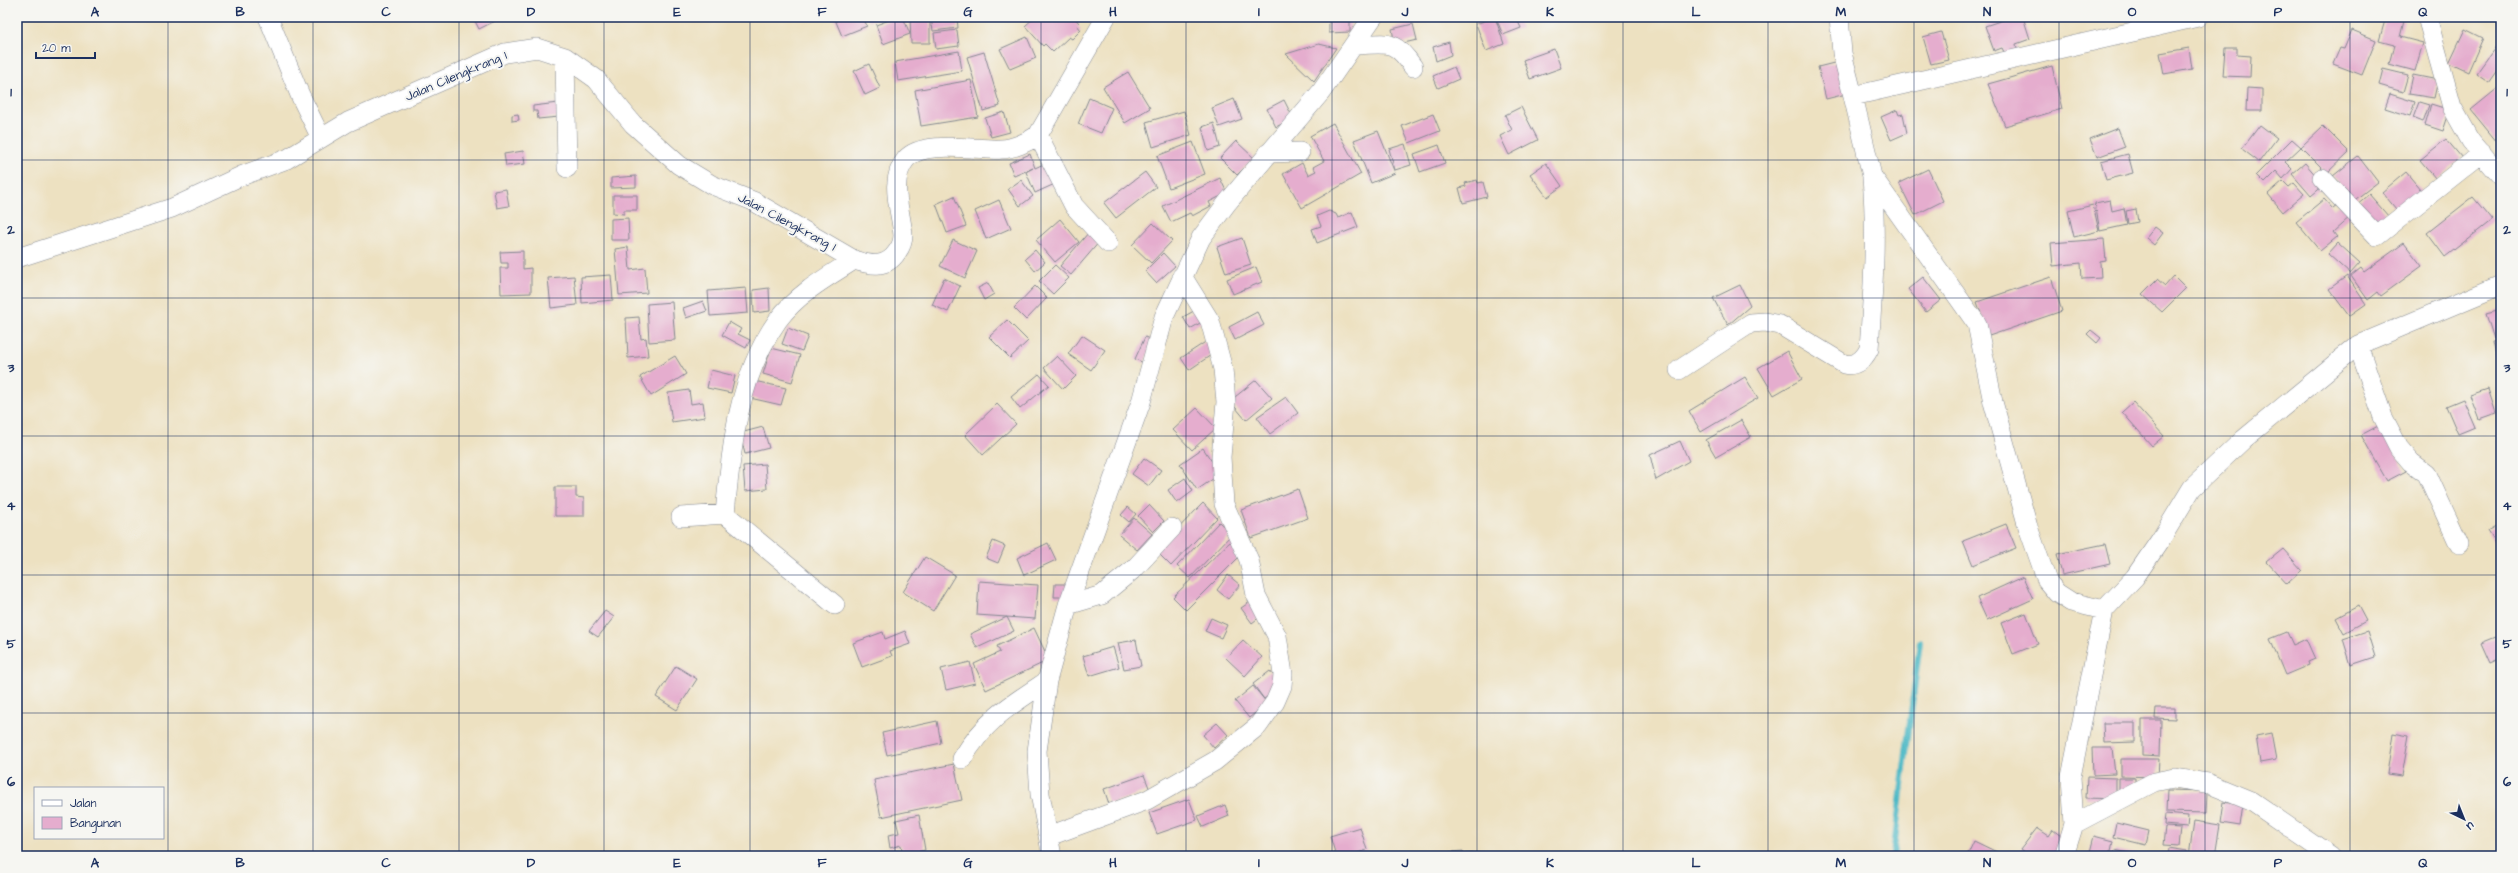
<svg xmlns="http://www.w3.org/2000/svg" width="2518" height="873" font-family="'Architects Daughter',sans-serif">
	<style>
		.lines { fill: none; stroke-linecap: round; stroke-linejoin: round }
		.stream { stroke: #4bb8c5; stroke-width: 6 }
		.building { fill: #e5adce }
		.minor-casing { stroke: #848890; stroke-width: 20 }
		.minor { stroke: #fff; stroke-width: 19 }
		.grid { fill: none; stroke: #1b2f5e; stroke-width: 1; stroke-opacity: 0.55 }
		.labels { text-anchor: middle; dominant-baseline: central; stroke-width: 4; stroke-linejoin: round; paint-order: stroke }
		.street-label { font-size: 13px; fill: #1b2f5e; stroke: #f6f6f2 }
		.neatline { fill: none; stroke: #1b2f5e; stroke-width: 1.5 }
		.grid-label { font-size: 13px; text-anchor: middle; font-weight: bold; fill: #1b2f5e }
	</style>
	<rect width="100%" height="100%" fill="#f6f6f2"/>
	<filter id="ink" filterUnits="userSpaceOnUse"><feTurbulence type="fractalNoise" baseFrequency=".025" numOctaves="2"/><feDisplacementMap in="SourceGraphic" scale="8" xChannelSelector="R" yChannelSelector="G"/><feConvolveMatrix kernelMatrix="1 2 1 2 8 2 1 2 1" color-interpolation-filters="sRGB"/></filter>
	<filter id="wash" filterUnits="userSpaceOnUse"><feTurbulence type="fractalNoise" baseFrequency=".012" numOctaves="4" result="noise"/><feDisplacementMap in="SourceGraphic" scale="16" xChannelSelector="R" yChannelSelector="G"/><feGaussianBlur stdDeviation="0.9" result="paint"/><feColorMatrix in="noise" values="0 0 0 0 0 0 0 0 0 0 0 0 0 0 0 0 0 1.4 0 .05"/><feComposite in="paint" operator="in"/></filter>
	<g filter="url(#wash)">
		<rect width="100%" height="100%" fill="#ede1c1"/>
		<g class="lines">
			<path class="stream" d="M1893 856 1920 642"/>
		</g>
		<g id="blocks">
			<path class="building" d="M473 17H503L479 29Z
				M834 17H863L867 26 842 36Z
				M868 17H882L869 21Z
				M897 17H903L910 34 883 44 876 25Z
				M910 17H930V43H911Z
				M931 17H957L958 28 933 31Z
				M1035 17H1074L1079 23 1077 25 1081 30 1072 39 1069 37 1053 52 1045 44 1043 46 1025 26Z
				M1350 17V32L1329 33V18Z
				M1495 17 1504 44 1486 51 1476 24Z
				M1499 17H1516L1521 28 1503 35 1496 18Z
				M2012 17H2023L2030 39 2016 44 2017 49 2005 54 2002 48 1994 51 1985 26Z
				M2386 17 2404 21 2400 37 2423 43 2415 71 2389 64 2394 45 2379 41Z
				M1413 24 1417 40 1395 45 1392 29Z
				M2465 29 2483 38 2468 72 2449 63Z
				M957 30 959 46 936 49 934 33Z
				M2352 30 2376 40 2362 75 2333 64 2340 48 2344 49Z
				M1941 32 1949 60 1931 64 1923 37Z
				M1027 37 1036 58 1010 69 1000 49Z
				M1449 42 1451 55 1436 61 1433 47Z
				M1319 44 1336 48 1314 81 1286 54Z
				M2497 45 2501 48V66L2489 83 2476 74Z
				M2189 48 2192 69 2164 74 2160 53Z
				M2225 48H2237V55L2251 56 2250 77 2223 76Z
				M1554 49 1561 68 1530 79 1523 60Z
				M959 51 962 71 898 81 895 62Z
				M984 52 1000 106 983 111 967 57Z
				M1838 62 1846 94 1826 99 1818 67Z
				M869 64 880 88 865 95 854 71Z
				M2052 66 2062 109 2005 126 1988 84Z
				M1454 67 1459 79 1438 88 1433 76Z
				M2383 69 2408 75 2403 92 2379 85Z
				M1128 72 1150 108 1125 123 1103 87Z
				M2413 75 2438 80 2434 98 2409 94Z
				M971 80 978 117 921 126 915 90Z
				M2247 88 2262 89V111H2246Z
				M2498 88 2501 91V138L2497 142 2471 110Z
				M2390 94 2415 102 2410 116 2385 108Z
				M1089 98 1112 108 1101 133 1078 124Z
				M1234 99 1242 119 1219 127 1212 108Z
				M1284 100 1293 118 1276 127 1267 109Z
				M2419 102 2429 105 2423 122 2413 118Z
				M558 103 559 117 538 119 537 111H533V106Z
				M2431 104 2450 110 2443 131 2425 125Z
				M1521 107 1538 140 1509 155 1500 136 1512 130 1505 115Z
				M1897 110 1899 115 1903 114 1907 133 1891 140 1881 117Z
				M1184 111 1191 135 1153 147 1146 122Z
				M1004 112 1010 132 991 137 985 118Z
				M518 114 519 120 512 121V115Z
				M1433 114 1440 131 1409 143 1402 126Z
				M1214 123 1220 147 1208 151 1202 127Z
				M1333 123 1361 174 1302 208 1283 174 1302 163 1308 175 1316 171 1313 167 1324 161 1310 136Z
				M2260 125 2277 138 2259 162 2242 149Z
				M2323 126 2349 152 2327 173 2301 147Z
				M2118 128 2125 147 2097 157 2090 139Z
				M1378 131 1395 173 1371 183 1354 140Z
				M2292 139 2301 147 2285 162 2292 169 2283 179 2276 171 2264 183 2256 175Z
				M2446 139 2462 158 2436 179 2420 160Z
				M1236 141 1254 158 1237 175 1220 158Z
				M1193 142 1205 174 1169 188 1157 156Z
				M1405 144 1411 165 1395 170 1389 149Z
				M1439 145 1445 163 1420 172 1414 154Z
				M2501 150V161L2496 154Z
				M523 151 525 164 506 166 504 154Z
				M1030 154 1035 168 1050 161 1059 182 1035 193 1026 172 1033 168 1014 176 1009 163Z
				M2128 154 2133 173 2106 180 2101 161Z
				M2358 156 2378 182 2352 202 2333 176Z
				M1546 163 1562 186 1547 197 1530 174Z
				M2305 163 2324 185 2311 196 2292 174Z
				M1928 169 1943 201 1915 215 1899 183Z
				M1145 172 1156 187 1116 218 1104 203Z
				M2406 172 2425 195 2401 215 2382 192Z
				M636 176V187L611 188V178Z
				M1220 178 1227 193 1209 202 1211 206 1192 216 1190 213 1171 222 1163 206Z
				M1021 180 1033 196 1020 206 1008 189Z
				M1477 180 1478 183 1483 182 1487 197 1463 203 1459 188 1466 186 1465 183Z
				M2283 181 2289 187 2294 183 2304 194 2283 212 2268 194Z
				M506 189 509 206 497 208 494 191Z
				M2369 194 2389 217 2377 228 2356 205Z
				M613 195H637V210H624V214L613 213Z
				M954 196 966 226 947 233 936 204Z
				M2473 197 2492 220 2445 257 2427 233Z
				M2324 199 2333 209 2341 203 2351 216 2333 232 2337 237 2320 251 2296 222Z
				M999 200 1011 228 986 239 975 211Z
				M2110 200 2112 211 2124 208 2127 225 2100 231 2095 203Z
				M2093 205 2099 231 2074 237 2068 211Z
				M2136 209 2138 222 2128 224 2126 211Z
				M1329 211 1336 214 1338 218 1352 212 1358 227 1317 243 1312 229 1321 226 1317 216Z
				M628 218 629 240H611V219Z
				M1060 219 1079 242 1055 262 1036 240Z
				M1153 223 1172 241 1151 263 1132 245Z
				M2155 227 2163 233 2154 245 2146 238Z
				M1089 232 1100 241 1071 275 1060 266Z
				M1242 238 1251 265 1226 273 1217 247Z
				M2104 239 2106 261 2100 262 2101 278 2082 279 2081 263 2053 266 2051 243Z
				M953 240 977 251 965 278 940 266Z
				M2338 243 2360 263 2350 274 2328 254Z
				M2404 243 2422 266 2381 296 2378 292 2368 300 2351 276 2361 268 2364 272Z
				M628 247 630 270 645 268 647 293 619 295 615 249Z
				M1035 250 1045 262 1035 271 1025 259Z
				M523 251V269L531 268V293L501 294 500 268H508V263H501L500 252Z
				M1163 253 1175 266 1156 283 1145 271Z
				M1055 265 1069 278 1053 294 1039 281Z
				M1256 267 1262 282 1233 294 1227 279Z
				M611 275 613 300 582 303 581 277Z
				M574 276 577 305 551 308 548 278Z
				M2174 276 2186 288 2162 312 2142 294 2157 279 2165 286Z
				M2347 276 2366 304 2349 316 2329 289Z
				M1923 277 1941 300 1926 312 1908 289Z
				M2051 277 2062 311 1989 336 1977 302Z
				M944 278 960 286 948 312 932 305Z
				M988 283 994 294 984 300 978 288Z
				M1740 285 1750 306 1728 325 1713 298Z
				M1035 286 1047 298 1026 320 1014 308Z
				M746 288 748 313 710 316 708 291Z
				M769 288 770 311 754 313 753 290Z
				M703 301 707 311 686 318 683 308Z
				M672 302 675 340 649 342 647 304Z
				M1201 307 1207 319 1190 329 1183 317Z
				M2501 310V336L2494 339 2486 314Z
				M1257 312 1264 325 1235 340 1229 327Z
				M639 317 641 339 646 338 648 356 628 358 626 318Z
				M1007 320 1028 341 1010 358 989 337Z
				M729 322 741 329 738 334 750 340 746 348 722 335Z
				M788 328 808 336 802 351 782 344Z
				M2091 330 2101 338 2097 343 2087 334Z
				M1082 335 1105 350 1091 370 1068 354Z
				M1145 337 1154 341 1144 363 1135 359Z
				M1207 341 1214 353 1189 370 1181 358Z
				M2501 341V376H2500L2493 342Z
				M771 348 800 355 792 382 763 374Z
				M1787 351 1802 379 1774 395 1758 368Z
				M675 356 686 374 651 396 640 377Z
				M1057 356 1076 376 1063 389 1044 368Z
				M711 370 735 376 731 393 707 388Z
				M1039 374 1049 385 1020 409 1011 397Z
				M1745 377 1758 398 1701 432 1689 411Z
				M1256 380 1272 398 1246 420 1230 401Z
				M754 381 786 388 781 405 750 398Z
				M2488 389 2496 413 2479 419 2470 395Z
				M689 390 691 404 703 402 705 417 672 422 668 393Z
				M1286 397 1298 413 1270 434 1257 417Z
				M2463 399 2475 427 2458 434 2446 406Z
				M2133 402 2164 436 2152 446 2122 412Z
				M997 404 1016 424 983 455 965 435Z
				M1197 408 1216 428 1192 450 1173 430Z
				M1741 420 1751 437 1716 457 1706 440Z
				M2380 425 2406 471 2387 481 2361 435Z
				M763 427 769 448 745 454 740 433Z
				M1680 441 1689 461 1656 480 1650 455Z
				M1203 448 1220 474 1197 490 1180 464Z
				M1144 458 1161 470 1149 486 1132 474Z
				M765 464 767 489 745 491 743 466Z
				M1185 478 1193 491 1177 503 1168 490Z
				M555 487H576V497L584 498V516H555Z
				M1298 489 1308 518 1251 538 1241 510Z
				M1203 503 1217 518 1171 566 1156 551Z
				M1149 505 1164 521 1153 532 1138 516Z
				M1128 507 1136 514 1129 522 1121 515Z
				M1134 518 1152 534 1137 550 1119 535Z
				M1219 522 1232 534 1190 578 1177 566Z
				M2006 524 2016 548 1973 565 1963 541Z
				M2499 524 2501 528V554L2487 531Z
				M1233 539 1245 551 1186 610 1173 597Z
				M993 541 1005 546 998 563 986 558Z
				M1048 543 1056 560 1024 575 1017 558Z
				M2105 544 2110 564 2062 575 2057 554Z
				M2283 549 2302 570 2287 584 2267 562Z
				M925 557 955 575 933 611 903 592Z
				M1228 575 1240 585 1228 599 1217 590Z
				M2023 577 2033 599 1987 620 1977 598Z
				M979 581 1038 585 1035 619 977 615Z
				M1055 584H1068L1067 597H1054Z
				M1250 602 1261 616 1252 623 1241 608Z
				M2358 606 2366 621 2344 633 2336 618Z
				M605 611 614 617 598 637 589 631Z
				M2026 613 2038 644 2013 654 2001 623Z
				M1007 617 1014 631 977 648 970 634Z
				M1211 618 1227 625 1221 638 1205 631Z
				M1034 628 1049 660 986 690 974 664 1000 652 997 646Z
				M2501 628V642L2496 630Z
				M905 631 910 644 890 651 892 656 862 667 853 643 883 632 885 639Z
				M2367 631 2375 657 2351 665 2343 639Z
				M2287 632 2293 645 2306 639 2315 659 2308 662 2309 665 2285 675 2270 639Z
				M2496 637 2501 648V658L2490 663 2481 643Z
				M1136 640 1141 666 1124 669 1118 643Z
				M1243 640 1262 657 1245 676 1226 658Z
				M1113 647 1119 667 1089 676 1083 656Z
				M970 662 975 683 946 690 941 669Z
				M676 666 697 679 677 710 656 697Z
				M1270 671 1277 680 1272 685 1276 690 1264 699 1253 684Z
				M1253 686 1267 703 1249 718 1235 701Z
				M2156 708H2175V719L2155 718Z
				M2142 720H2161L2160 756 2142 755Z
				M937 721 941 743 887 755 882 733Z
				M1217 723 1228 735 1214 748 1203 735Z
				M2103 723H2135V742L2104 743Z
				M2271 733 2276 760 2260 763 2256 736Z
				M2393 733 2409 736 2402 776 2387 774Z
				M2092 748H2112L2115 774 2093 775Z
				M2121 759H2159L2158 777 2121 776Z
				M954 764 962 800 881 817 874 780Z
				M1144 775 1150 790 1109 804 1104 789Z
				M2087 777 2116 778V799L2086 798Z
				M2119 778H2135V792H2119Z
				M2168 790 2207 791 2206 813 2167 812Z
				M1189 799 1197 820 1157 834 1149 813Z
				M2224 802 2243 805 2240 826 2221 823Z
				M1225 805 1229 816 1203 827 1198 816Z
				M2165 814 2188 816 2187 827 2164 825Z
				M919 815 925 850 903 855 901 845 890 848 888 835 899 833 896 820Z
				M2194 821 2220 825 2215 856H2189Z
				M2116 823 2149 831 2146 845 2113 837Z
				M1360 827 1367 850 1348 856H1336L1330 836Z
				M2165 827 2181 828 2179 846 2163 845Z
				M2037 828 2049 836 2053 830 2065 839 2052 856H2028L2020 850Z
				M2094 836 2113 841 2110 856H2089Z
				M1974 841 2001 854 2000 856H1967Z
				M2169 848 2187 851V856H2168Z
				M2115 850 2138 855V856H2113Z
				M1463 851 1464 856H1451L1450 852Z
				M1479 853V856H1466V854Z"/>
		</g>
	</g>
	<g filter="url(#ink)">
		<use href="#blocks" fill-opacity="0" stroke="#848890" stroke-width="1"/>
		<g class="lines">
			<defs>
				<path id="minor" d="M268 17 300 95 321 138
					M1839 17 1842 53 1853 96
					M2427 17 2452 107 2471 141 2501 176
					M1355 45C1387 44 1394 38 1413 67
					M565 57 567 168
					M1038 135 1074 206 1108 243
					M1268 153 1300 152
					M2322 178 2377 236 2482 153
					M17 258 172 208 241 176 287 159 348 122 505 53 537 48 565 57 596 79 633 124 679 165 712 185 753 201 854 260C870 265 886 269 897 252 900 248 903 241 903 235 901 210 888 181 906 159 923 139 979 151 1001 149 1013 149 1028 142 1038 135L1106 17
					M2358 345 2383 417 2399 448 2411 462 2427 474 2459 544
					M1679 370 1751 323 1765 322 1780 325 1844 364C1856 367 1864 359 1869 349 1873 291 1877 235 1872 178
					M681 517 725 514
					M835 605 725 514C731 448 738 376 778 320 797 294 827 277 854 260
					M1068 605 1102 595 1135 568 1172 528
					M2104 610 2071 602 2057 593 2047 581 2028 527 1993 402 1977 324 1872 176 1853 96 2198 17
					M962 759C986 719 1009 706 1047 681
					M2074 824 2154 782 2174 778 2207 783 2251 801 2331 856
					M1049 836 1147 800 1215 761 1258 726 1275 702 1282 686 1283 674 1277 636 1256 595 1249 560 1224 504 1221 457 1226 402 1223 369 1210 321 1182 276
					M1052 856 1040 794 1037 751 1047 681 1068 605 1141 402 1164 317 1201 238 1227 203 1321 92 1373 17
					M2064 856 2074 824 2071 777 2104 610 2135 577 2161 539 2192 488 2244 439 2358 345 2501 285"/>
			</defs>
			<use href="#minor" class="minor-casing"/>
			<use href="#minor" class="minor"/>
		</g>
	</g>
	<path class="grid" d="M168 17V856M313 17V856M459 17V856M604 17V856M750 17V856M895 17V856M1041 17V856M1186 17V856M1332 17V856M1477 17V856M1623 17V856M1768 17V856M1914 17V856M2059 17V856M2205 17V856M2350 17V856M17 160H2501M17 298H2501M17 436H2501M17 575H2501M17 713H2501"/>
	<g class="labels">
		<g class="street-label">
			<text transform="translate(456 76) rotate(-23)">Jalan Cilengkrang 1</text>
			<text transform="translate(787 222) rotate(28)">Jalan Cilengkrang 1</text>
		</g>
	</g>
	<rect width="2518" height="873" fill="none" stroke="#f6f6f2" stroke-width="44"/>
	<rect x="34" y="787" width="130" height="52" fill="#f6f6f2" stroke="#9ea6b7"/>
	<rect x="42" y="800" width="20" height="6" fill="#ffffff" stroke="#9ea6b7"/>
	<text x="70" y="807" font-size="12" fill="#1b2f5e">Jalan</text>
	<rect x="42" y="817" width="20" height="12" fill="#e5adce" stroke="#9ea6b7"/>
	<text x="70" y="827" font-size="12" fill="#1b2f5e">Bangunan</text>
	<g transform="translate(2464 819) rotate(137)" stroke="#f6f6f2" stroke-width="3" paint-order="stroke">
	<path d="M0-3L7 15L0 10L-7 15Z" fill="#1b2f5e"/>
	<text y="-6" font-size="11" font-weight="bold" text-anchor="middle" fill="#1b2f5e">U</text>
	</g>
	<path d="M36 52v6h59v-6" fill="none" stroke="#1b2f5e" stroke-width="2"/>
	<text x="42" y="52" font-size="12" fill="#1b2f5e" stroke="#f6f6f2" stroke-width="3" paint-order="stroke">20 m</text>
	<rect x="22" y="22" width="2474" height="829" class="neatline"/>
	<g class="grid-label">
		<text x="95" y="16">A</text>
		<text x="240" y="16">B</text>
		<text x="386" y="16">C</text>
		<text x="531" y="16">D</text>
		<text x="677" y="16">E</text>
		<text x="822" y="16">F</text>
		<text x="968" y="16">G</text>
		<text x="1113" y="16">H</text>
		<text x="1259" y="16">I</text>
		<text x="1405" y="16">J</text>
		<text x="1550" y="16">K</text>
		<text x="1696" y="16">L</text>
		<text x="1841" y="16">M</text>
		<text x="1987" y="16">N</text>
		<text x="2132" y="16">O</text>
		<text x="2278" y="16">P</text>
		<text x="2423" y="16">Q</text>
		<text x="11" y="96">1</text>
		<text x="2507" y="96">1</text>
		<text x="11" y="234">2</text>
		<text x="2507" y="234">2</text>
		<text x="11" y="372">3</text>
		<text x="2507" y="372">3</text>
		<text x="11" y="510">4</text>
		<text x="2507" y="510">4</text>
		<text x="11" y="648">5</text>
		<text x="2507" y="648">5</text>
		<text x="11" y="786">6</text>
		<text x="2507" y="786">6</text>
		<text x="95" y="867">A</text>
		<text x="240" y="867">B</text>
		<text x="386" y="867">C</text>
		<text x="531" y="867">D</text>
		<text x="677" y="867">E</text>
		<text x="822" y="867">F</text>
		<text x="968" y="867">G</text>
		<text x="1113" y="867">H</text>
		<text x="1259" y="867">I</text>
		<text x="1405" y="867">J</text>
		<text x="1550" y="867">K</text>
		<text x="1696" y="867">L</text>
		<text x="1841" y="867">M</text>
		<text x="1987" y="867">N</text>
		<text x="2132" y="867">O</text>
		<text x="2278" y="867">P</text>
		<text x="2423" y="867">Q</text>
	</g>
</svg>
